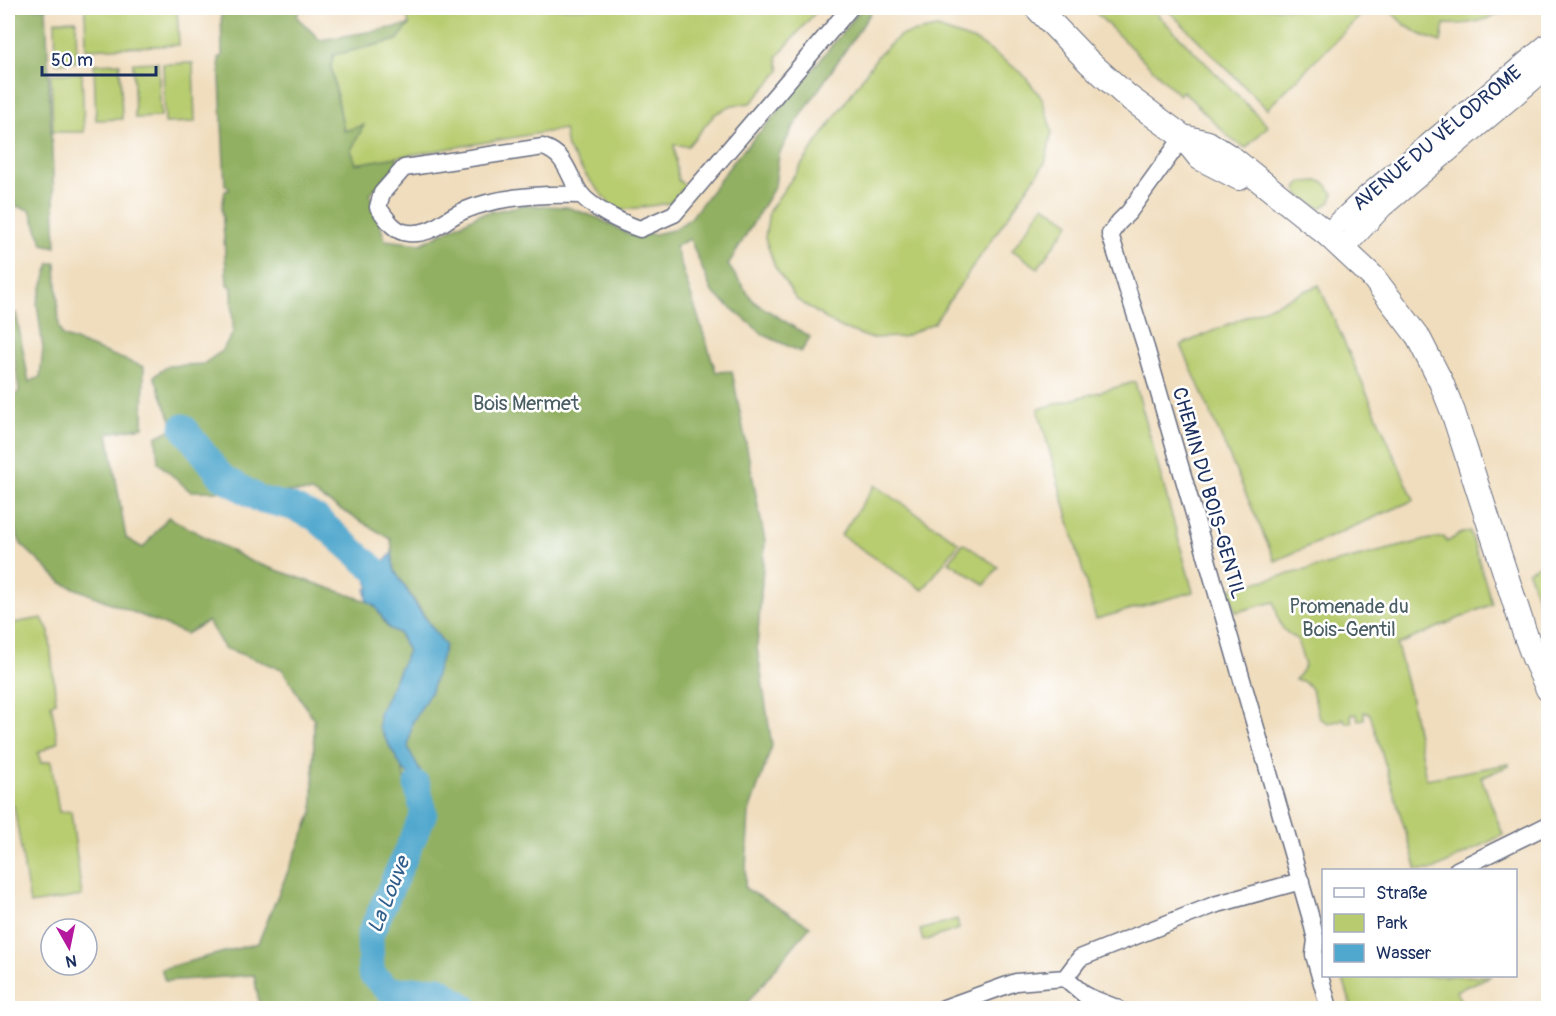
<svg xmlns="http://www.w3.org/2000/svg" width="1556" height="1016" font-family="Pangolin,sans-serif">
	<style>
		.green { fill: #b8cc6f; stroke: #6a7e66; stroke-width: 1.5 }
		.forest { fill: #92b062; stroke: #567060; stroke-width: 1.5 }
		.water { fill: #51a8ce; stroke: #366c96; stroke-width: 1.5 }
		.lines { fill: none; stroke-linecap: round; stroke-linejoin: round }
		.river { stroke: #51a8ce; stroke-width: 27 }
		.minor-casing { stroke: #666c7f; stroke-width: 19 }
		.tertiary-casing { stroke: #666c7f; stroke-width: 23 }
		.secondary-casing { stroke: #666c7f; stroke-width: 26 }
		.minor { stroke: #fff; stroke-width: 16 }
		.tertiary { stroke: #fff; stroke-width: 21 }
		.secondary { stroke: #fff; stroke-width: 24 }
		.labels { text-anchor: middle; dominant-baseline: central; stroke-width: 5; stroke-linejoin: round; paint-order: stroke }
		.street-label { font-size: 20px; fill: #1b2f5e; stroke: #fff }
		.park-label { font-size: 20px; fill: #4a5e63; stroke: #fff }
		.water-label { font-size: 21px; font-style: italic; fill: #315f8b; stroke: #fff }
	</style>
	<rect width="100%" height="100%" fill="#fff"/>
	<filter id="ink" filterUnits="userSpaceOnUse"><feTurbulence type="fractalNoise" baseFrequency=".0167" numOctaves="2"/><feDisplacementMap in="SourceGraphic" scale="12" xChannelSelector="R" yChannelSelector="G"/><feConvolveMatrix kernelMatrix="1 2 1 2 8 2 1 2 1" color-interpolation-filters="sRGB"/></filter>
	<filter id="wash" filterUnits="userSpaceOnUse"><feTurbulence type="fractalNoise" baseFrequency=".008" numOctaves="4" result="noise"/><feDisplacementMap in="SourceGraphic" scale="24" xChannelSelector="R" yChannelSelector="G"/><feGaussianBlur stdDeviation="1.35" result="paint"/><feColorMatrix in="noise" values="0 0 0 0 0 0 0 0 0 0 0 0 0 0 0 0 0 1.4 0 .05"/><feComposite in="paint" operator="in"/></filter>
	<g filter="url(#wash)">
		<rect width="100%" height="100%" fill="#f0ddbd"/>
		<path class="green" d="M85 8H177L179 45 86 49Z
			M432 8H819L777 57 780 71 751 103 732 105 715 114 688 146 674 145 678 180 686 186 670 203 616 211 588 178 567 148 564 129 356 164 351 150 363 126 344 132 331 67 333 55 397 40 409 25 407 12Z
			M1091 8H1151L1268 126 1246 148 1232 140 1183 91 1179 95Z
			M1166 8H1165H1368L1267 109Z
			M1388 8H1511C1489 20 1469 26 1444 24L1441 42C1419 36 1403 26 1388 8Z
			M76 20 77 62 56 63 55 21Z
			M937 28 978 42 1022 73 1042 98 1052 132 1045 163 934 323 903 337 870 338 837 326 796 299 775 267 765 238 769 211 879 54 901 35Z
			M158 62 161 117 135 118 133 63Z
			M120 63 122 119 96 120 94 64Z
			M193 63 195 122 165 123 163 64Z
			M82 73 84 132H53L51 74Z
			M1301 182 1320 181 1327 184 1333 194 1331 202 1320 208 1300 196 1296 189Z
			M1044 205 1070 223 1038 268 1012 250Z
			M1319 285 1414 500 1275 561 1181 345Z
			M1135 382 1193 592 1096 619 1038 409Z
			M875 485 959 543 923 590 841 535Z
			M1470 531 1492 604 1397 645 1410 695 1426 779 1509 764V766L1481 777 1503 835 1433 870H1417L1370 714 1364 712V719L1358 720 1357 715 1353 714 1351 717 1352 722 1346 723 1343 718 1339 721 1328 723 1319 718C1315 703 1314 679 1295 680L1305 666 1297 639C1277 628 1280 622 1274 602L1236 612 1229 589 1430 539 1444 537 1447 542 1460 534Z
			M963 543 998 567 985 585 949 562Z
			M1548 560V629L1528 571Z
			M42 618 49 632 56 702 51 704 58 742 38 753 41 763 51 761 59 812 71 811 82 896 30 904 14 806 8 807V624Z
			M402 768 417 785 429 789C436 803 433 815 427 829L415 818 419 803 407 791Z
			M957 919 959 929 923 941 920 930Z
			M1342 976H1491L1456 991 1464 1008H1352Z"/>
		<path class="forest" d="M8 8H46L56 247 43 244 30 210 16 206 8 190Z
			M221 8H300L297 17 320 40 409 25 397 40 333 55 331 67 344 131 364 125 351 150 356 164 397 157 398 163 370 194 385 240 421 244 480 214 524 205 567 207 598 218 628 234H654L673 230 691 218 737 157 777 113 862 8H874L792 129 779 155 775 186 728 265 754 302 810 337 801 352 764 335 712 292 690 239 675 246 716 372 732 371 765 541 757 647 772 746 749 812 745 888 810 926 743 1008H260L254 975 165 981 161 969 258 943 313 811 314 720 282 669 224 648 208 621 186 634 62 583 21 544 8 513V403L19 391 8 314 16 313 29 382 40 377 43 349 37 303 50 263H56L59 326 62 336 144 367 143 427 108 433 126 538 143 548 168 517 250 561 367 601 375 606 388 628 398 633 408 651 379 714V727L402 768 407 791 419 803 415 818 427 829 434 812 432 795 408 748 412 723 431 691 444 645 394 570 391 539 311 492 190 491 158 463 156 437 174 428 154 376 168 366 203 364 222 351 233 333 232 290 231 286 227 285 222 207 225 191 229 190 228 186H225L219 57H222Z"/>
		<path class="water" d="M392 553 394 570 419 610 445 645 431 691 412 723 408 748 429 789 417 785 402 768 379 727V714L408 651 399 633 389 628 375 606 367 601 366 594 369 593H366V589H369L367 581Z"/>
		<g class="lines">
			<path class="river" d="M183 427 221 476 259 499 292 507 316 518 375 570
				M417 785 424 813 370 935 371 973 389 991 439 989 466 1008"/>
		</g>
	</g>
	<g filter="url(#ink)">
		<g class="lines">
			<defs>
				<path id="minor" d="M1183 137 1129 212 1119 222 1110 234 1146 348 1310 915 1316 940 1314 955 1329 1008
					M581 195C544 194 497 196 463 211 442 220 434 235 408 233 394 232 386 218 378 207L382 193 404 168 543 147C567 155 567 174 580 193 591 208 622 223 640 229L674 214 850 8
					M1457 870 1548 825
					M1065 978 1080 958 1214 905 1301 881
					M944 1008 1016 982 1065 978 1086 996 1117 1008"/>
				<path id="tertiary" d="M1327 234 1367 196 1548 44
					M1343 249 1382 207 1548 67"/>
				<path id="secondary" d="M1037 8 1089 62 1127 96 1183 137 1200 158 1239 178
					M1183 137 1208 143 1233 159 1327 234 1373 277 1417 335 1441 382 1453 412 1524 631 1534 658 1548 689"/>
			</defs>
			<use href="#minor" class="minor-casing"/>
			<use href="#tertiary" class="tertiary-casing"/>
			<use href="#secondary" class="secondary-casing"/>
			<use href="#minor" class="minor"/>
			<use href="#tertiary" class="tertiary"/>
			<use href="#secondary" class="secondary"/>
		</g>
	</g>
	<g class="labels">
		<g class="street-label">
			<text transform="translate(1437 138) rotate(-40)">AVENUE DU VÉLODROME</text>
			<text transform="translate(1209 493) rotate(74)">CHEMIN DU BOIS-GENTIL</text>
		</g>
		<g class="park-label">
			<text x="526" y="403">Bois Mermet</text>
			<text x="1349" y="606">Promenade du<tspan x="1349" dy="23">Bois-Gentil</tspan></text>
		</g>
		<g class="water-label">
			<text transform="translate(389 895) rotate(-68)">La Louve</text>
		</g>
	</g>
	<rect width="1556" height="1016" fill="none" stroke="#fff" stroke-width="30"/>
	<rect x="1322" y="869" width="195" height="108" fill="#ffffff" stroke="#a4acbf" stroke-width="1.5"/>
	<rect x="1334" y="888" width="30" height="9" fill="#ffffff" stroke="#a4acbf" stroke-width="1.5"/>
	<text x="1376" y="899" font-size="18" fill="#1b2f5e">Straße</text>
	<rect x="1334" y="914" width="30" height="18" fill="#b8cc6f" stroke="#a4acbf" stroke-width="1.5"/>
	<text x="1376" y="929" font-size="18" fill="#1b2f5e">Park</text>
	<rect x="1334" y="944" width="30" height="18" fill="#51a8ce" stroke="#a4acbf" stroke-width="1.5"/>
	<text x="1376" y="959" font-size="18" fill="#1b2f5e">Wasser</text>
	<g transform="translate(69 947) rotate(171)"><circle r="28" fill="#ffffff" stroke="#a4acbf" stroke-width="1.5"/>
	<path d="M0-4.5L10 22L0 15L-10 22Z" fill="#b5179e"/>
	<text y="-9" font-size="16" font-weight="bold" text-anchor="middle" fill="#1b2f5e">N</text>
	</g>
	<path d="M42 66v9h114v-9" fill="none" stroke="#1b2f5e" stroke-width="3"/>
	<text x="51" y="66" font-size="18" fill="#1b2f5e" stroke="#ffffff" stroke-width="4.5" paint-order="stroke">50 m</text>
</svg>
